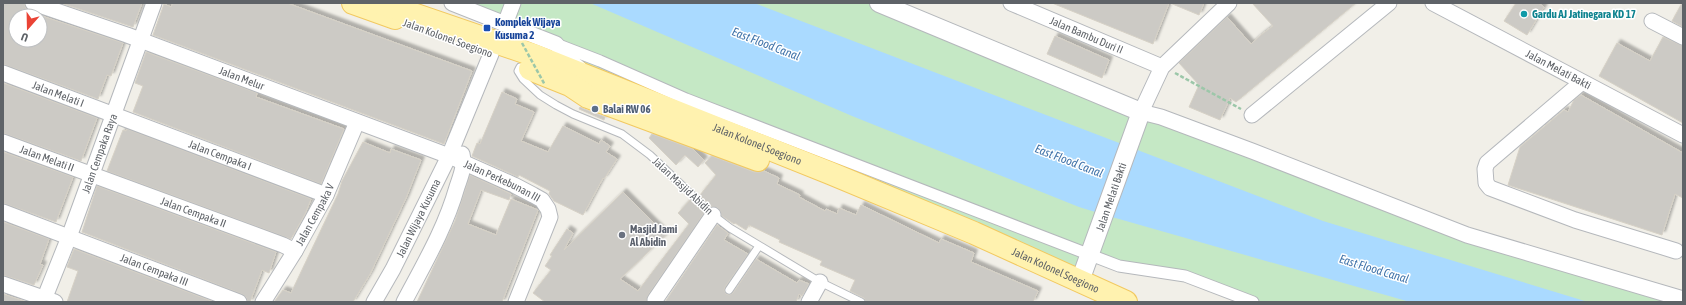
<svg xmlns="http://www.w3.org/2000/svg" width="1686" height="305" font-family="'Asap Condensed',sans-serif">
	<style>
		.green { fill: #c5e8c5 }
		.water { fill: #aadaff }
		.building { fill: #cccac5; stroke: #d6d1c6; fill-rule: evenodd; filter: url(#shadow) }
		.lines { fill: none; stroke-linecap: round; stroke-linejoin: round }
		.service-casing { stroke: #b5b8bc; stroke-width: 9 }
		.pedestrian-casing { stroke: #b5b8bc; stroke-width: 13 }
		.minor-casing { stroke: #b5b8bc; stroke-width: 17 }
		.tertiary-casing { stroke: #b5b8bc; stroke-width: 20 }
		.primary-casing { stroke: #f2c960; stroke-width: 24 }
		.path { stroke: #9cc7a9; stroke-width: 2.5; stroke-dasharray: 4 2; stroke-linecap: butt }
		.service { stroke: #fff; stroke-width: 7 }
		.pedestrian { stroke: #fff; stroke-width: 11 }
		.minor { stroke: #fff; stroke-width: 15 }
		.tertiary { stroke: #fff; stroke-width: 18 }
		.primary { stroke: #fff2af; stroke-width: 22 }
		.path-bridge { stroke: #9cc7a9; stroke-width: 2.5; stroke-dasharray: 4 2; stroke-linecap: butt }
		.culture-dot { fill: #0f9aa8; stroke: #fff; stroke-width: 1.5 }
		.transit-dot { fill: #1a4fb4; stroke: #fff; stroke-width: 1.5 }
		.service-dot { fill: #5c6f8a; stroke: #fff; stroke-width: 1.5 }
		.worship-dot { fill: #6b7280; stroke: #fff; stroke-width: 1.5 }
		.labels { text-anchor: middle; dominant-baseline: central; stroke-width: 3; stroke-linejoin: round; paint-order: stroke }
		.culture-label { font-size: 11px; font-weight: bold; fill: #0d838f; stroke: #fff; text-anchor: start }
		.transit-label { font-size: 11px; font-weight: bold; fill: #164399; stroke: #fff; text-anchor: start }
		.street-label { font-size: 11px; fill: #5f6368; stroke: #fff }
		.service-label { font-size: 11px; font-weight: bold; fill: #4e5e75; stroke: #fff; text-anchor: start }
		.worship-label { font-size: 11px; font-weight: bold; fill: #5b616d; stroke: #fff; text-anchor: start }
		.water-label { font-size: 12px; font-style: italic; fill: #4174aa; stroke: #fff }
	</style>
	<defs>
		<filter id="shadow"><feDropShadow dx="3.5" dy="-3.5" stdDeviation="1" flood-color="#0004"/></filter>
	</defs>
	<rect width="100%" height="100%" fill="#f1efe8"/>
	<path class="green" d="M452 3H879L1429 220 1683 302H1253L1185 276 1091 255 1080 281 586 75 556 44Z"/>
	<path class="water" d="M590 3H754L1323 221 1588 302H1410L1105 215 1079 207 852 116Z"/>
	<path class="building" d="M3 3H24L26 9 30 12 123 43 111 76 107 75 98 99 3 64ZM16 16H40V40H16Z
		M61 3H142L133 27Z
		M173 3H287L472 71 444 144 153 35 164 4 171 7Z
		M1052 3H1169L1153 44Z
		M1170 3H1204L1199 15Z
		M1252 3H1356L1236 102 1230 98 1220 120 1189 107 1199 85 1179 63 1227 17 1251 44 1261 35 1273 26Z
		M1516 3H1538L1544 7 1527 35 1504 21Z
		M1682 3H1683V27L1672 21Z
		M1055 36 1109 60 1102 78 1047 54Z
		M1663 37 1683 46V123L1599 76 1617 43 1650 61Z
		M146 52 257 93 256 97 344 129 321 184 133 112 143 86 135 83Z
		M3 83 97 118 81 161 3 133Z
		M502 92 517 99 515 104 534 112 521 141 548 152 563 126 599 144 601 140 610 146 606 152 617 159 604 179 603 178 583 215 554 201 549 194 550 191 519 175 518 177 472 156 477 143 480 144Z
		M1581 95 1683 153V198L1675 194 1662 235 1508 185 1520 147 1564 110 1568 112 1574 100Z
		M580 107 584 109 605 117 604 120 579 109Z
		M127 129 311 199 305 214 291 239 107 171 123 130 126 131Z
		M652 134 693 149 704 160 698 167 685 155 676 165 649 138Z
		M363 142 390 153 391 149 421 160 406 198 370 274 353 302H274L283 290 291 293 338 194 342 181Z
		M3 152 73 177 56 222 3 203Z
		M712 156 754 172H760L764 171 779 178 777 184 800 195 799 197 825 211 826 209 837 214 839 208 856 215 861 205 939 243 941 239 974 253 971 262 1038 291 1033 302H866L864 298 850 291 855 280 820 265 822 261 779 242 780 240 749 225 746 230 735 223 734 224 722 216 718 208 711 206 700 195 716 175 705 163Z
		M470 175 511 194 509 200 481 190 468 224 496 235 511 199 538 210 502 302H417L455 221Z
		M97 186 276 252 269 273 262 270 250 302H248L246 297 242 294 82 232Z
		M623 192 666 235 620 279 638 291 689 224 678 213 690 200 704 213 648 295 646 302H545L533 293 551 270 545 266 552 256 550 255 567 229 573 233 564 250Z
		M3 222 49 239 40 264 43 265 34 285 3 275Z
		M717 225 728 233 724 240 748 254 725 287 724 290 726 294 729 295 733 293 756 259 797 283 799 280 809 284 802 296 799 294 796 302H665Z
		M74 249 214 302H67L78 271 67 267Z
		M3 294 27 302H3Z"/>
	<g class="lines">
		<defs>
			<path id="service" d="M525 67H520L518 71 523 79 540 95 556 105 573 114 622 134 650 155 713 215 730 228 820 282 861 302
				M729 290 759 246"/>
			<path id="pedestrian" d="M556 44 600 61 686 99 1119 266 1185 276 1253 302"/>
			<g id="minor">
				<path id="s1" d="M33 3 127 35 449 156 514 185 533 195 542 200 548 209 550 217 516 302"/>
				<path d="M452 3 556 44 568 59 580 69"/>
				<path id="s2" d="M1011 3 1162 67"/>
				<path d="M1229 3 1162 67 1141 112 1161 117 1252 151 1467 235 1683 299"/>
				<path id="s3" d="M1433 3 1683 135"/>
				<path d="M1652 21 1683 37"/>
				<path d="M505 24 513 3"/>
				<path id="s4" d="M3 73 326 195"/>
				<path d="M1582 82 1487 163 1485 169 1486 183 1490 188 1575 220 1676 251"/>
				<path d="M1252 115 1389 3"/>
				<path id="s5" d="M3 142 283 245 295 251"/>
				<path id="s6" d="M3 212 239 302"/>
				<path d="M3 284 55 302"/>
				<path d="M655 300 713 215"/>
				<path id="s7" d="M43 302 69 237 154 3"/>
				<path id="s8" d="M263 302 295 251 326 195 357 122"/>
				<path id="s9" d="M374 302 393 269 449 156 491 54"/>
				<path d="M404 302C424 264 445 229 457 187 461 175 465 167 462 154"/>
				<path d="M809 302 820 282"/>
			</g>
			<path id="tertiary" d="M879 3 1141 112 1080 281"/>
			<g id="primary">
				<path d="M353 3 395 18"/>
				<path id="s10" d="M381 3 536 56 830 173 974 233 1126 302"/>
				<path d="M530 69 570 85 588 97 758 160"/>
			</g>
		</defs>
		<use href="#service" class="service-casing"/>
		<use href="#pedestrian" class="pedestrian-casing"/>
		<use href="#minor" class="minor-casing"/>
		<use href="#tertiary" class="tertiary-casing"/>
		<use href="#primary" class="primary-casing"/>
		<path class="path" d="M1175 73 1241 109"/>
		<use href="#service" class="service"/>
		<use href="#pedestrian" class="pedestrian"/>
		<use href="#minor" class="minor"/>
		<use href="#tertiary" class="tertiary"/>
		<use href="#primary" class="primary"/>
		<path class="path-bridge" d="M522 43 545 85"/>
	</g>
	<circle class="culture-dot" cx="1524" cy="14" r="4"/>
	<rect class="transit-dot" x="483" y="24" width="8" height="8" rx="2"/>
	<circle class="service-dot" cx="595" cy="109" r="4"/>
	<circle class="worship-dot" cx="622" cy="235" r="4"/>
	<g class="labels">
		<g class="culture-label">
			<text x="1532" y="14">Gardu AJ Jatinegara KD 17</text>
		</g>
		<g class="transit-label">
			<text x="495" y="22">Komplek Wijaya<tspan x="495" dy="13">Kusuma 2</tspan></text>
		</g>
		<g class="street-label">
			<text stroke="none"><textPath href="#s2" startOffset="82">Jalan Bambu Duri II</textPath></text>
			<text transform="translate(448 38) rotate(20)">Jalan Kolonel Soegiono</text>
			<text stroke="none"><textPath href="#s3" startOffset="142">Jalan Melati Bakti</textPath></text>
			<text stroke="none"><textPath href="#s1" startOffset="222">Jalan Melur</textPath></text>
			<text stroke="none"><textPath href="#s4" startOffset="59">Jalan Melati I</textPath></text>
			<text stroke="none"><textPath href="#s10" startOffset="402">Jalan Kolonel Soegiono</textPath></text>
			<text stroke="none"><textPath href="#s7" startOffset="159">Jalan Cempaka Raya</textPath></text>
			<text stroke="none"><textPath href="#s4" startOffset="232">Jalan Cempaka I</textPath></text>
			<text stroke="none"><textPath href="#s5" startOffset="47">Jalan Melati II</textPath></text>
			<text stroke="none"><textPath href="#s1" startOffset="502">Jalan Perkebunan III</textPath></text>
			<text transform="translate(683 186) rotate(43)">Jalan Masjid Abidin</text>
			<text transform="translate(1111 197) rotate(-71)">Jalan Melati Bakti</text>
			<text stroke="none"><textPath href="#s5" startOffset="203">Jalan Cempaka II</textPath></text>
			<text stroke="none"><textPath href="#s8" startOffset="102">Jalan Cempaka V</textPath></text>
			<text stroke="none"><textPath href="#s9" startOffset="95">Jalan Wijaya Kusuma</textPath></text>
			<text stroke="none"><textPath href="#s6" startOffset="162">Jalan Cempaka III</textPath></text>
			<text stroke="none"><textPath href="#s10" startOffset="726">Jalan Kolonel Soegiono</textPath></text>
		</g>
		<g class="service-label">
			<text x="603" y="109">Balai RW 06</text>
		</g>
		<g class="worship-label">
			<text x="630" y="229">Masjid Jami<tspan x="630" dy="13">Al Abidin</tspan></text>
		</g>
		<g class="water-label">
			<text transform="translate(766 44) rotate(21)">East Flood Canal</text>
			<text transform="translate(1069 161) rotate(21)">East Flood Canal</text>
			<text transform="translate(1374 269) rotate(17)">East Flood Canal</text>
		</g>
	</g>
	<rect width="1686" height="305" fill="none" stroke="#5f6368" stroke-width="8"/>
	<g transform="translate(28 28) rotate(200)"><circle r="19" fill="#ffffff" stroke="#bfc1c3"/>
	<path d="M0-3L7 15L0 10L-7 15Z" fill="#ea4335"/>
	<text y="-6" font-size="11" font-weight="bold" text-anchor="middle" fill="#5f6368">U</text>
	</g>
</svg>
